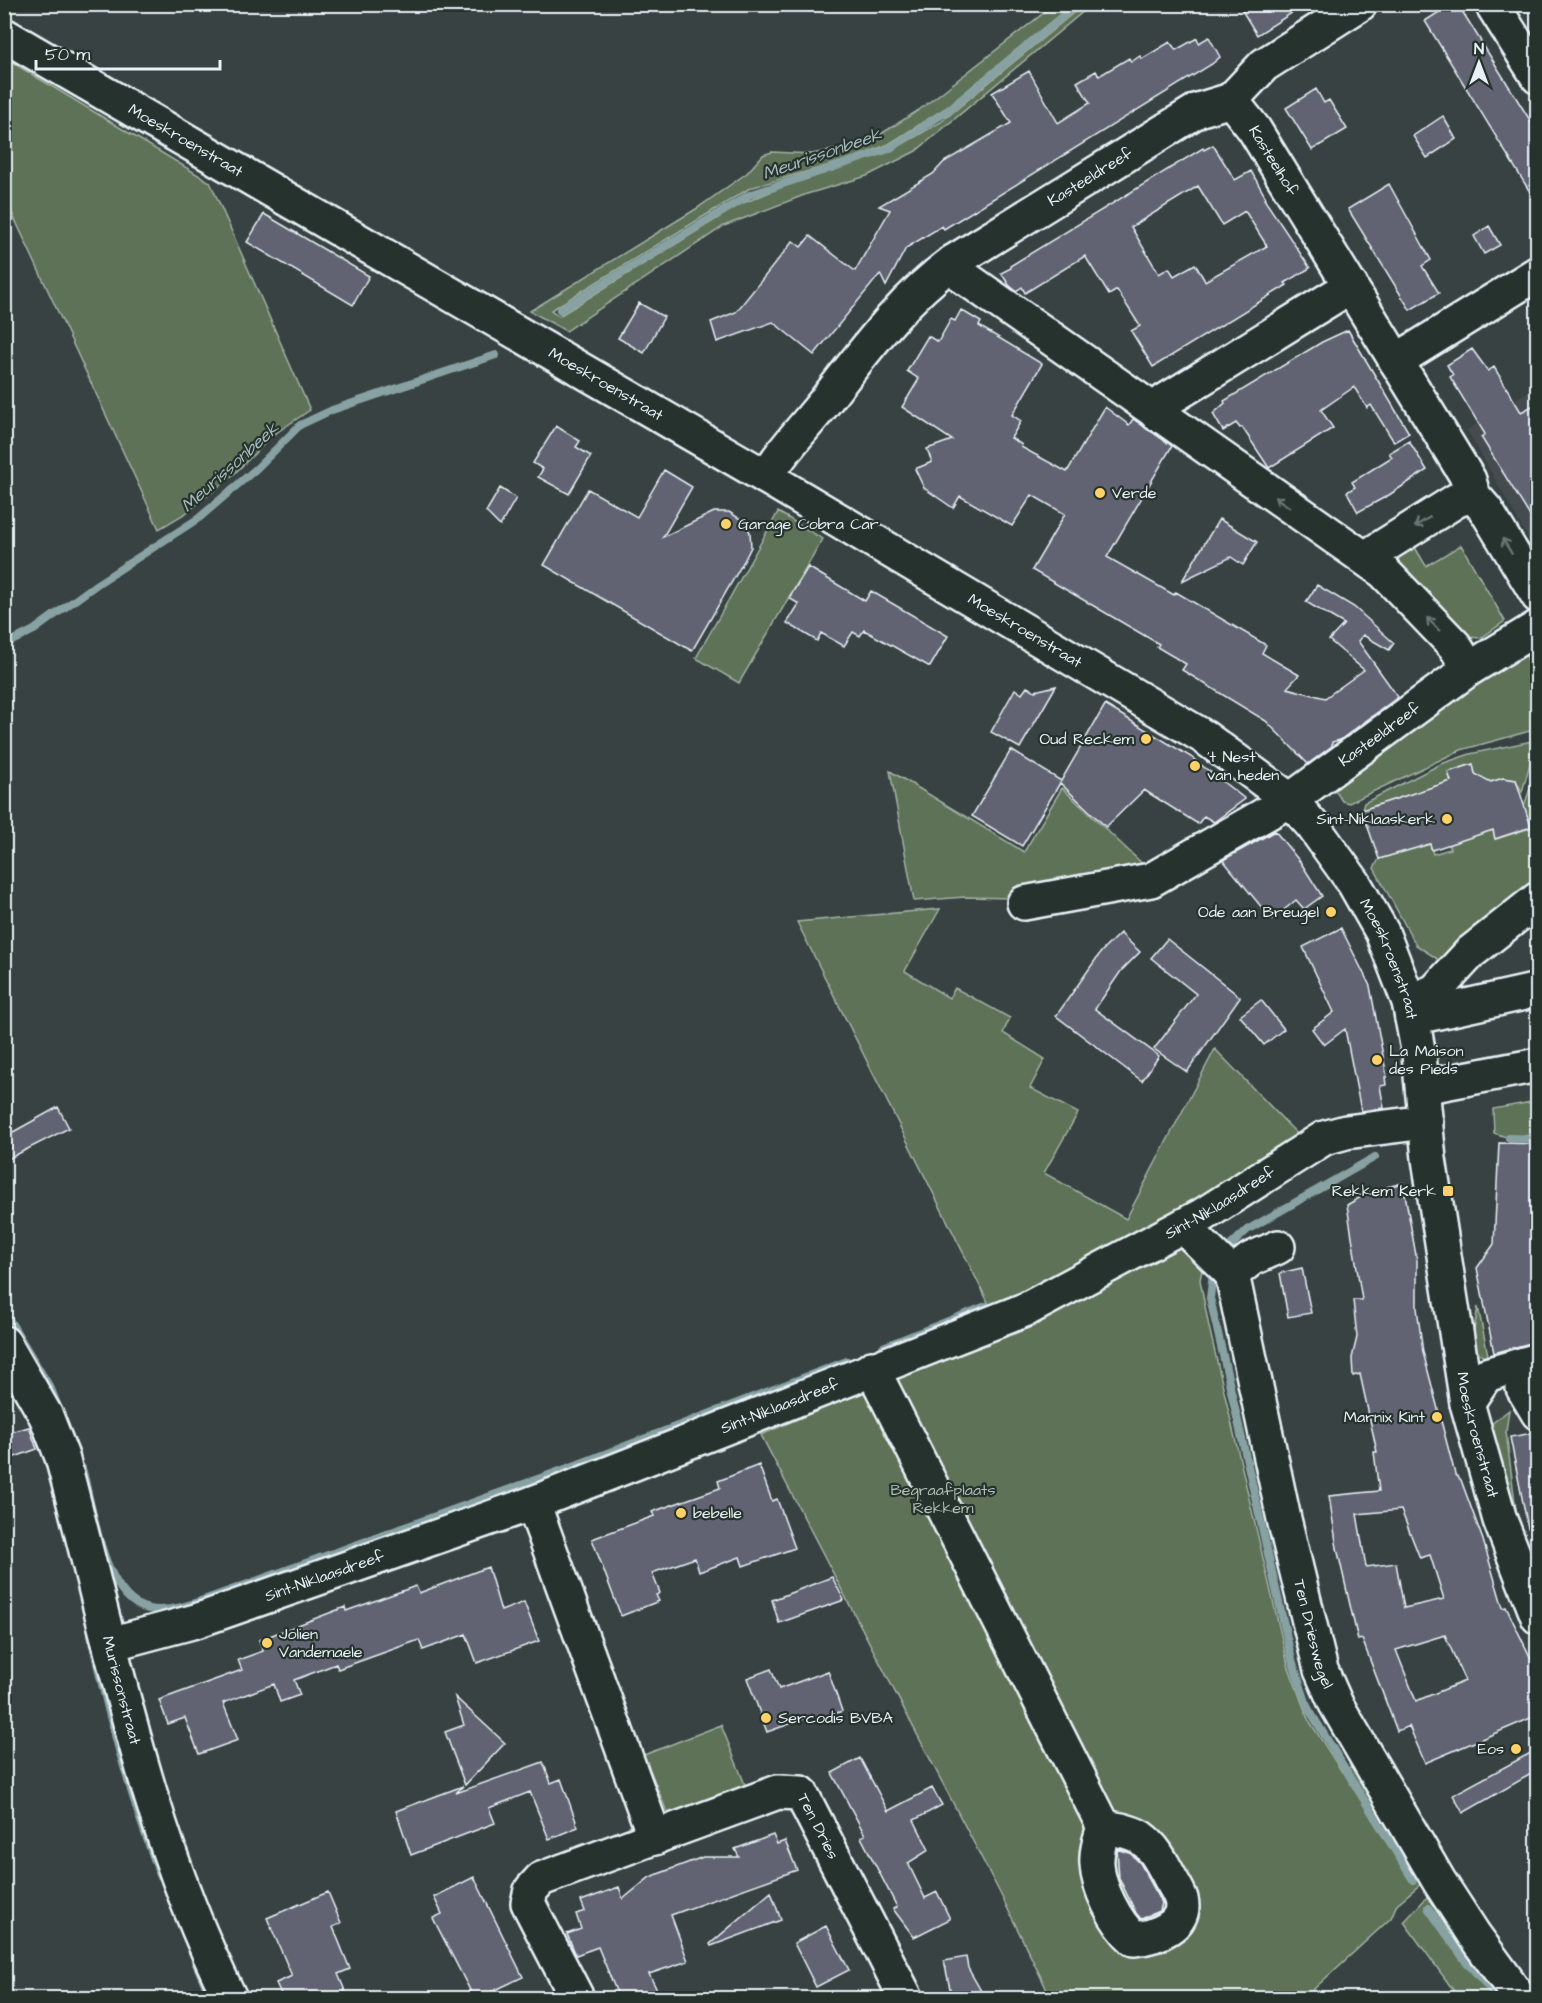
<svg xmlns="http://www.w3.org/2000/svg" width="1542" height="2003" font-family="'Architects Daughter',sans-serif">
	<style>
		.built { fill: #454c50 }
		.green { fill: #5d7256; stroke: #a2b2a7; stroke-width: 1.5 }
		.lines { fill: none; stroke-linecap: round; stroke-linejoin: round }
		.stream { stroke: #88a2a3; stroke-width: 8 }
		.building { fill: #626472; stroke: #e8f1f8; stroke-width: 1.5; fill-rule: evenodd }
		.minor-casing { stroke: #e8f1f8; stroke-width: 38 }
		.major-casing { stroke: #e8f1f8; stroke-width: 38 }
		.minor { stroke: #26332d; stroke-width: 33 }
		.major { stroke: #26332d; stroke-width: 33 }
		.oneway { stroke: #6a7674 }
		.poi-dot { fill: #ffd166; stroke: #26332d; stroke-width: 2 }
		.labels { text-anchor: middle; dominant-baseline: central; stroke-width: 4.5; stroke-linejoin: round; paint-order: stroke }
		.street-label { font-size: 16px; fill: #e8f1f8; stroke: #26332d }
		.poi-label { font-size: 16px; fill: #e8f1f8; stroke: #26332d; text-anchor: start }
		.park-label { font-size: 16px; fill: #b0beb7; stroke: #26332d }
		.water-label { font-size: 18px; font-style: italic; fill: #a8bcbf; stroke: #26332d }
	</style>
	<rect width="100%" height="100%" fill="#384242"/>
	<filter id="ink" filterUnits="userSpaceOnUse"><feTurbulence type="fractalNoise" baseFrequency=".0167" numOctaves="2"/><feDisplacementMap in="SourceGraphic" scale="12" xChannelSelector="R" yChannelSelector="G"/><feConvolveMatrix kernelMatrix="1 2 1 2 8 2 1 2 1" color-interpolation-filters="sRGB"/></filter>
	<g filter="url(#ink)">
		<path class="built" d="M1537 386V554L1467 430Z"/>
		<path class="green" d="M1054 5H1071L947 107 889 144 854 158 750 188 551 310 559 316 741 204 792 183 891 151 941 122 1083 5H1091L916 151 867 176 807 194 724 226 566 331 530 311 696 209 747 173 763 155 772 152 812 154 848 147 881 134 919 110Z
			M5 58 210 182 310 410 273 435 231 477 186 513 159 529 5 198Z
			M778 512 823 539 739 683 696 658Z
			M1413 544 1426 566 1461 545 1505 621 1481 638 1467 637 1397 572 1399 554Z
			M1523 651 1537 675V729L1461 750 1349 803 1342 801 1335 790Z
			M1537 740 1522 792 1516 780 1503 778 1486 783 1482 777 1477 779 1472 764 1448 772 1451 781 1362 810 1364 803 1441 764 1470 754Z
			M1537 768V886L1436 968 1439 960 1416 945 1374 868 1379 859 1429 842 1433 854 1450 849 1446 836 1493 830 1496 839 1531 828 1524 806Z
			M890 771 1024 852 1062 788 1149 870 1013 898 965 897 914 901Z
			M940 909 905 971 949 998 955 988 1010 1018 1003 1033 1045 1059 1030 1088 1078 1113 1044 1173 1126 1219 1215 1049 1303 1140 1171 1219 992 1310 797 922Z
			M1537 1101V1139L1509 1138 1494 1133 1493 1109Z
			M1177 1244 1204 1259 1200 1280 1209 1327 1288 1665 1308 1719 1342 1772 1358 1762 1430 1876 1397 1904 1391 1918 1304 1998H1051L1001 1895 761 1435 1004 1329Z
			M1478 1307 1489 1360 1471 1347Z
			M1509 1410 1506 1432 1516 1510 1490 1425Z
			M721 1725 748 1792 671 1822 644 1755Z
			M1428 1896 1485 1988 1493 1998H1459L1404 1922Z"/>
		<g class="lines">
			<path class="stream" d="M560 310 749 195 889 149 946 112 1078 4
				M4 645 34 630 97 584 199 518 257 468 300 425 332 410 496 355
				M1509 1138 1538 1139
				M1227 1249 1247 1230 1375 1157
				M1213 1274 1210 1298 1292 1660 1308 1708 1413 1880
				M4 1311 51 1389 77 1454
				M883 1347 986 1306
				M82 1468C93 1506 103 1600 149 1609 170 1613 193 1604 212 1597L568 1468 847 1361
				M91 1636C108 1716 131 1798 160 1875
				M1428 1908 1464 1959 1498 1998
				M195 1961 211 1998"/>
		</g>
		<path class="building" d="M1238 4H1306L1257 35Z
			M1450 5 1453 10 1459 6 1538 133V205L1425 21Z
			M1209 37 1220 57 1212 64 944 229 942 226 906 248 886 286 880 274 814 355 773 322 717 342 711 322 736 312 793 241 801 247 810 236 855 271 890 210 879 206 933 174 944 162 1011 123 992 93 1029 71 1058 123 1090 103 1077 82 1096 71 1099 76 1129 58 1131 62 1140 56 1142 59 1170 42 1176 50 1197 38 1199 43Z
			M1316 89 1324 103 1329 100 1347 129 1312 150 1286 108Z
			M1443 116 1456 139 1427 158 1413 136Z
			M1213 145 1235 180 1251 171 1266 198 1264 199 1310 268 1285 283 1287 285 1153 367 1131 331 1140 326 1117 290 1109 295 1085 256 1025 293 1022 287 1016 291 1009 285 1001 273 1011 268 1010 266 1203 148 1204 150ZM1198 186 1222 225 1245 211 1267 246 1205 281 1195 264 1174 276 1169 268 1159 274 1131 227Z
			M1389 184 1431 260 1422 266 1439 293 1410 310 1348 209Z
			M264 214 369 276 353 305 247 242Z
			M1489 226 1500 245 1484 254 1474 236Z
			M639 303 664 317 644 353 618 338Z
			M961 310 981 322 979 326 1042 364 1012 415 1021 421 1011 438 1022 445 1021 447 1067 472 1105 407 1129 425 1133 419 1172 446 1107 557 1174 595 1176 592 1266 645 1262 653 1299 675 1287 688 1325 698 1364 670 1329 640 1344 624 1306 602 1317 585 1354 607 1394 643 1389 650 1363 635 1358 641 1398 697 1340 740 1332 742V746L1308 764 1266 721 1182 670 1186 664 1157 647 1159 644 1032 570 1065 514 1032 495 1012 526 960 496 953 508 924 488 915 469 932 462 927 449 952 440 902 407 919 379 907 371 928 336 938 342 951 319 955 321Z
			M1348 330 1409 433 1394 442 1371 405 1367 408 1354 387 1321 410 1333 428 1269 468 1242 427 1240 428 1236 423 1223 431 1213 414 1225 403 1224 401 1322 342Z
			M1472 349 1488 371 1494 367 1521 412 1538 403V529L1481 437 1485 434 1450 377 1453 375 1447 365Z
			M556 426 580 441 576 447 591 456 569 494 538 477 543 469 533 463Z
			M1409 441 1427 470 1389 495 1358 512 1347 492 1355 487 1352 482 1392 457 1389 453Z
			M664 470 692 487 663 537 714 512H729L742 520 750 532 751 547 744 561 692 651 544 565 588 489 637 517Z
			M500 488 516 498 500 526 486 512Z
			M1219 519 1257 542 1243 565 1231 557 1182 581Z
			M808 567 865 601 871 591 948 636 930 667 864 630 860 636 853 632 844 646 821 633 817 641 787 623 799 604 789 598Z
			M1056 686 1020 748 991 732 1015 689 1022 694 1027 687 1035 691Z
			M1105 705 1191 757 1245 799 1214 822 1204 816 1198 824 1144 790 1106 827 1060 783 1022 846 972 816 1011 750 1061 781Z
			M1473 764 1475 774 1491 782 1503 778 1516 780 1531 827 1495 839 1493 830 1432 850 1430 844 1379 859 1362 810 1451 781 1448 772Z
			M1275 831 1301 863 1322 896 1304 909 1296 900 1272 920 1223 860Z
			M1341 928 1370 986 1387 1077H1385L1386 1085 1380 1086 1384 1108 1361 1111 1345 1029 1324 1045 1312 1029 1334 1012 1303 947Z
			M1120 933 1140 952 1121 971 1095 1009 1159 1056 1142 1081 1056 1016 1101 952Z
			M1167 939 1240 997 1187 1072 1154 1049 1196 994 1151 958Z
			M1261 1000 1284 1029 1264 1045 1240 1016Z
			M58 1107 69 1128 4 1161V1137Z
			M1499 1143 1538 1144V1281L1535 1282 1538 1341 1494 1353 1477 1268 1494 1244Z
			M1403 1183 1417 1261V1308L1423 1352 1455 1474 1461 1480 1483 1540 1503 1608 1506 1607 1538 1673V1715L1425 1763 1409 1726 1397 1731 1362 1639 1358 1640 1337 1548 1329 1496 1379 1491 1374 1452H1377L1360 1374 1353 1376 1352 1358 1357 1337 1353 1300H1362L1347 1205 1371 1191ZM1401 1510 1420 1558 1430 1555 1444 1599 1404 1608 1396 1563 1366 1567 1357 1514ZM1445 1635 1465 1681 1416 1701 1396 1650Z
			M1302 1268 1311 1313 1288 1317 1280 1273Z
			M29 1427 37 1449 4 1461V1434Z
			M1538 1432V1527L1528 1528 1510 1437Z
			M759 1465 772 1501 777 1499 795 1548 743 1566 740 1557 699 1572 695 1558 652 1573 660 1593 656 1595 659 1601 621 1616 592 1539 654 1516 652 1512 720 1488 718 1481Z
			M488 1567 501 1611 524 1602 539 1641 477 1663 466 1634 423 1650 419 1640 338 1669 336 1664 294 1680 300 1695 280 1702 274 1684 223 1703 238 1740 199 1754 185 1718 168 1724 159 1700 242 1670 238 1660 263 1651 259 1640 345 1607 346 1611 416 1586 419 1593Z
			M832 1577 844 1600 779 1623 772 1600Z
			M771 1669 779 1689 828 1671 842 1711 811 1723 809 1717 767 1732 747 1678Z
			M455 1697 505 1743 465 1785 445 1732 464 1725Z
			M1538 1749V1770L1463 1813 1453 1795Z
			M860 1758 888 1811 932 1788 942 1805 914 1820 929 1850 908 1863 925 1898 937 1892 950 1919 914 1937 893 1909 897 1907 861 1837 865 1835 832 1773Z
			M543 1762 551 1783 561 1779 578 1827 549 1839 530 1792 489 1808 495 1823 411 1855 396 1811 463 1786 456 1793Z
			M773 1835 777 1844 785 1841 797 1870 671 1915 688 1961 649 1974 661 1998H619L598 1947 576 1955 567 1934 581 1929 576 1914 585 1911 581 1901 619 1887 623 1899 650 1877 703 1857H739L735 1849Z
			M1117 1849 1130 1853 1140 1863 1162 1903 1160 1911 1141 1919 1136 1913 1119 1878Z
			M474 1877 523 1977 478 1998H474L433 1918 442 1914 434 1897Z
			M328 1892 341 1923 333 1927 350 1969 338 1974 348 1998H283L276 1983 292 1976 267 1918Z
			M771 1892 781 1920 711 1946 710 1944Z
			M826 1926 849 1970 816 1987 794 1943Z
			M966 1957 968 1968 985 1998H952L944 1961Z"/>
		<g class="lines">
			<defs>
				<g id="minor">
					<path d="M1492 4 1538 77"/>
					<path id="s1" d="M1231 100 1254 129 1469 480 1473 495 1486 510 1538 596"/>
					<path d="M1231 100 1264 65 1360 4"/>
					<path d="M953 262 964 277 1384 572 1455 646 1469 669"/>
					<path d="M1396 361 1538 273"/>
					<path d="M1157 414 1165 401 1351 286"/>
					<path id="s2" d="M766 477C782 450 804 428 823 404 863 353 900 301 953 262L1198 110 1231 100"/>
					<path d="M1369 561 1376 551 1457 500 1473 495"/>
					<path id="s3" d="M1024 903 1151 880 1290 800 1469 669 1538 627"/>
					<path d="M1409 1002 1435 991 1471 952 1538 899"/>
					<path d="M1412 1018 1538 990"/>
					<path d="M1423 1087 1538 1065"/>
					<path d="M1183 1226 1232 1274"/>
					<path id="s4" d="M1232 1274 1284 1519 1321 1670 1336 1704 1439 1881 1474 1935 1520 1998"/>
					<path d="M1232 1274 1251 1259 1278 1247"/>
					<path id="s5" d="M4 1343 46 1416 62 1457C111 1639 145 1829 230 1998"/>
					<path d="M872 1368 1104 1827C1100 1839 1096 1851 1097 1864 1098 1888 1116 1923 1134 1939 1155 1937 1188 1926 1181 1899 1178 1890 1172 1882 1168 1874 1160 1859 1154 1847 1140 1837 1130 1831 1116 1829 1104 1827"/>
					<path d="M1523 1388 1538 1413"/>
					<path d="M1467 1403 1486 1375 1538 1360"/>
					<path d="M533 1503 655 1838"/>
					<path id="s6" d="M110 1644 196 1621 533 1503 1027 1309 1203 1215 1324 1138 1346 1132 1426 1122"/>
					<path id="s7" d="M577 1998 528 1903 531 1890 541 1879 778 1792 801 1793 906 1998"/>
				</g>
				<g id="major">
					<path id="s8" d="M4 35 766 477 1204 737 1290 800 1313 826 1354 883 1382 932 1409 1002 1419 1055 1429 1159 1467 1403 1500 1520 1538 1617"/>
				</g>
			</defs>
			<use href="#minor" class="minor-casing"/>
			<use href="#major" class="major-casing"/>
			<use href="#minor" class="minor"/>
			<use href="#major" class="major"/>
		</g>
		<defs><path id="oneway-shaft" d="M-6 0H5M1.5-3L5.5 0L1.5 3" fill="none" stroke-width="1.6" stroke-linecap="round" stroke-linejoin="round" transform="scale(1.5)"/></defs>
		<g class="oneway">
			<use href="#oneway-shaft" transform="translate(1282 502) rotate(-145)"/>
			<use href="#oneway-shaft" transform="translate(1422 522) rotate(148)"/>
			<use href="#oneway-shaft" transform="translate(1507 546) rotate(-121)"/>
			<use href="#oneway-shaft" transform="translate(1433 624) rotate(-134)"/>
		</g>
	</g>
	<g class="poi-dot">
		<circle cx="1100" cy="493" r="6"/>
		<circle cx="726" cy="524" r="6"/>
		<circle cx="1146" cy="739" r="6"/>
		<circle cx="1195" cy="766" r="6"/>
		<circle cx="1447" cy="819" r="6"/>
		<circle cx="1331" cy="912" r="6"/>
		<circle cx="1377" cy="1060" r="6"/>
		<rect x="1442" y="1185" width="12" height="12" rx="3"/>
		<circle cx="1437" cy="1417" r="6"/>
		<circle cx="681" cy="1513" r="6"/>
		<circle cx="267" cy="1643" r="6"/>
		<circle cx="766" cy="1718" r="6"/>
		<circle cx="1516" cy="1749" r="6"/>
	</g>
	<g class="labels">
		<g class="street-label">
			<text stroke="none"><textPath href="#s8" startOffset="210">Moeskroenstraat</textPath></text>
			<text stroke="none"><textPath href="#s1" startOffset="74">Kasteelhof</textPath></text>
			<text stroke="none"><textPath href="#s2" startOffset="447">Kasteeldreef</textPath></text>
			<text stroke="none"><textPath href="#s8" startOffset="696">Moeskroenstraat</textPath></text>
			<text stroke="none"><textPath href="#s8" startOffset="1182">Moeskroenstraat</textPath></text>
			<text stroke="none"><textPath href="#s3" startOffset="400">Kasteeldreef</textPath></text>
			<text stroke="none"><textPath href="#s8" startOffset="1686">Moeskroenstraat</textPath></text>
			<text stroke="none"><textPath href="#s6" startOffset="1197">Sint-Niklaasdreef</textPath></text>
			<text stroke="none"><textPath href="#s6" startOffset="711">Sint-Niklaasdreef</textPath></text>
			<text stroke="none"><textPath href="#s8" startOffset="2172">Moeskroenstraat</textPath></text>
			<text stroke="none"><textPath href="#s6" startOffset="225">Sint-Niklaasdreef</textPath></text>
			<text stroke="none"><textPath href="#s4" startOffset="369">Ten Drieswegel</textPath></text>
			<text stroke="none"><textPath href="#s5" startOffset="369">Murissonstraat</textPath></text>
			<text stroke="none"><textPath href="#s7" startOffset="448">Ten Dries</textPath></text>
		</g>
		<g class="poi-label">
			<text x="1112" y="493">Verde</text>
			<text x="738" y="524">Garage Cobra Car</text>
			<text x="1134" y="739" text-anchor="end">Oud Reckem</text>
			<text x="1207" y="757">'t Nest<tspan x="1207" dy="18">van heden</tspan></text>
			<text x="1435" y="819" text-anchor="end">Sint-Niklaaskerk</text>
			<text x="1319" y="912" text-anchor="end">Ode aan Breugel</text>
			<text x="1389" y="1051">La Maison<tspan x="1389" dy="18">des Pieds</tspan></text>
			<text x="1436" y="1191" text-anchor="end">Rekkem Kerk</text>
			<text x="1425" y="1417" text-anchor="end">Marnix Kint</text>
			<text x="693" y="1513">bebelle</text>
			<text x="279" y="1634">Jolien<tspan x="279" dy="18">Vandemaele</tspan></text>
			<text x="778" y="1718">Sercodis BVBA</text>
			<text x="1504" y="1749" text-anchor="end">Eos</text>
		</g>
		<g class="park-label">
			<text x="943" y="1490">Begraafplaats<tspan x="943" dy="18">Rekkem</tspan></text>
		</g>
		<g class="water-label">
			<text transform="translate(822 154) rotate(-19)">Meurissonbeek</text>
			<text transform="translate(230 467) rotate(-42)">Meurissonbeek</text>
		</g>
	</g>
	<rect width="1542" height="2003" fill="none" stroke="#26332d" stroke-width="24"/>
	<rect x="12" y="12" width="1518" height="1979" fill="none" stroke="#e8f1f8" stroke-width="2" filter="url(#ink)"/>
	<g transform="translate(1479 63)" stroke="#26332d" stroke-width="4.5" paint-order="stroke">
	<path d="M0-4.5L10 22L0 15L-10 22Z" fill="#e8f1f8"/>
	<text y="-9" font-size="16" font-weight="bold" text-anchor="middle" fill="#e8f1f8">N</text>
	</g>
	<path d="M36 60v9h184v-9" fill="none" stroke="#e8f1f8" stroke-width="3"/>
	<text x="45" y="60" font-size="18" fill="#e8f1f8" stroke="#26332d" stroke-width="4.5" paint-order="stroke">50 m</text>
</svg>
